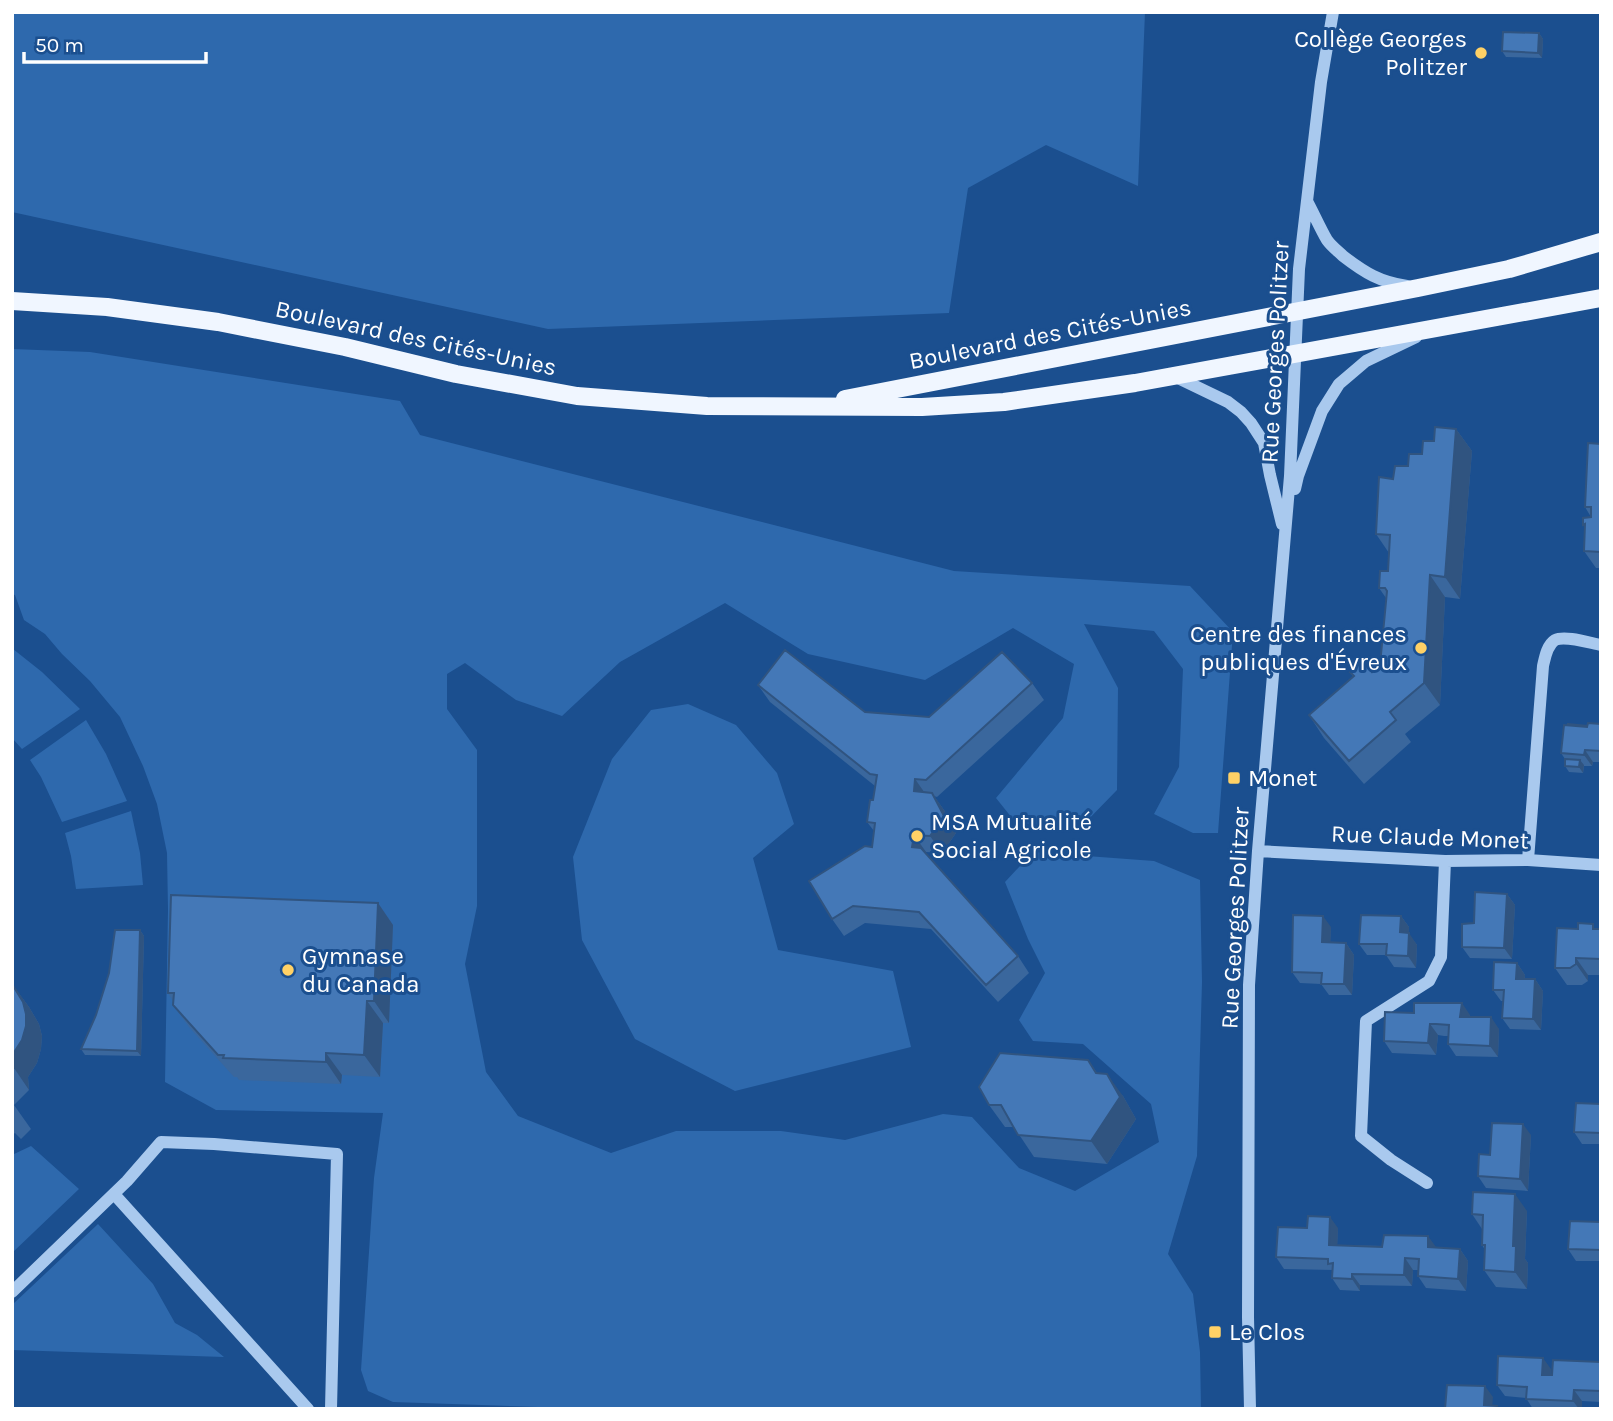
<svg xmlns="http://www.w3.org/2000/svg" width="1613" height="1421" font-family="Karla,sans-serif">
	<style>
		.green { fill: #2e69ad }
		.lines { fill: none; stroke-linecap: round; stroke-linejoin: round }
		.minor { stroke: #a9c9ee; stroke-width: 12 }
		.major { stroke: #f0f6ff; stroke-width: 18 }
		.wall { fill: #3a679d }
		.shaded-wall { fill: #305480 }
		.building { fill: #4478b7; stroke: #305480; stroke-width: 2 }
		.poi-dot { fill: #ffd166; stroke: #1b4f8f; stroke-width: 2.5 }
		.labels { text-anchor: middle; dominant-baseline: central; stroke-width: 6; stroke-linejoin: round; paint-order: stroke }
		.poi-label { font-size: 24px; fill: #fff; stroke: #1b4f8f; text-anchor: start }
		.street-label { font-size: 24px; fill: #fff; stroke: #1b4f8f }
	</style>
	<rect width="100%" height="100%" fill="#1b4f8f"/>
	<path class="green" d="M12 12H1145L1138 186 1046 145 968 188 949 313 548 329 12 212Z
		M12 349 90 352 400 401 420 435 954 571 1190 586 1233 632 1218 833H1193L1154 814 1179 767 1183 669 1154 631 1084 624 1118 688 1117 790 1080 828 1016 823 996 798 1063 718 1074 664 1013 628 925 680 808 654 725 603 620 662 562 716 516 700 465 663 447 674V709L477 750V906L465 964 486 1072 518 1116 611 1153 676 1131H781L845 1140 943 1114 972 1117 1019 1168 1075 1191 1159 1142 1151 1104 1083 1044 1033 1041 1019 1020 1045 973 1028 939 1005 882 1033 852 1154 861 1200 880 1202 982 1197 1156 1168 1254 1193 1294 1200 1352 1201 1409H598L393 1402 368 1391 361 1370 374 1178 383 1113 216 1110 165 1082 168 910 167 853 157 804 143 766 120 717 90 681 62 654 45 634 24 620 15 595 12 594Z
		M13 649 42 672 80 709 22 749 12 738Z
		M688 704 736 725 777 773 794 824 753 858 778 950 893 971 911 1047 735 1091 635 1039 582 940 573 857 612 759 651 710Z
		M86 720 106 754 127 801 62 822 41 777 30 760Z
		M131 811 140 853 143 885 76 889 71 856 65 833Z
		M31 1146 79 1189 12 1253V1155Z
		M98 1224 153 1284 175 1323 197 1335 224 1357 12 1350V1305Z"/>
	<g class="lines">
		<path class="minor" d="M1307 201C1314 214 1320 228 1327 240 1332 247 1338 251 1343 256 1365 273 1380 282 1407 286
			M1174 376 1228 402 1241 412 1251 423 1264 443 1270 475 1282 524
			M1295 489 1298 476 1322 411 1339 384 1366 361 1416 337
			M1258 851 1445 861 1528 860 1601 865
			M1528 860 1543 666C1545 657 1547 645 1555 640 1565 635 1590 643 1601 645
			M1427 1183 1391 1160 1361 1136 1366 1021 1429 981 1441 957 1445 861
			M114 1194 308 1409
			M12 1292 127 1181 161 1142 214 1144 337 1154 331 1409
			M1250 1409 1248 1317 1249 985 1258 851 1290 476 1299 269 1321 82 1333 12"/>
		<path class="major" d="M12 301 107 307 218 322 345 347 456 374 577 396 707 406 922 407 1004 402 1135 383 1601 298
			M845 399 1418 288 1509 269 1601 242"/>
	</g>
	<path class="wall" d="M1539 33 1543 39 1542 58 1506 57 1502 51Z
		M1456 429 1472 451 1460 599 1445 597 1440 705 1405 734 1411 742 1364 784 1324 738 1309 715 1353 677 1350 672H1372L1380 665 1386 598 1379 588 1388 571 1389 553 1376 534 1393 479 1422 454 1434 441Z
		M1601 444V568H1596L1584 551 1585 528 1583 525 1591 517 1585 507Z
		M1032 683 1044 700 937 797 934 796 944 810 956 833 942 853 926 852 925 853 1018 956 1029 973 998 1002 931 929 865 923 844 936 832 919 872 847 874 831 867 822 873 800 875 786 770 702 758 685 865 712 929 717Z
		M1601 724V762H1593L1592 766H1584L1583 773 1569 772 1565 766V759L1561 753 1587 726Z
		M1507 894 1515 905 1512 959 1470 958 1462 947Z
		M378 903 393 925 389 1023H383L380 1077 342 1075 341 1084 239 1080 237 1077H234L189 1027 173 1005V1001L168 993Z
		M1401 916 1409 927 1408 933 1417 945 1416 968 1394 967 1386 955H1367L1359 944Z
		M1331 927 1330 943H1346L1354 955 1352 995H1329L1321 984 1300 983 1292 972Z
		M1597 929H1601V975H1588V981L1582 985H1567L1555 968Z
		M140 930 144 936 141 1056 85 1055 81 1049Z
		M1517 963 1525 975V979H1535L1543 991 1541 1030 1510 1029 1502 1018 1503 1001H1501L1493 990Z
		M12 984 29 1007 39 1024 42 1036 41 1049 37 1063 28 1077 29 1090 14 1105 31 1129 21 1139 15 1133 12 1135Z
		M1385 1012 1470 1015V1017L1499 1029 1498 1057 1456 1056 1448 1044V1036H1444L1438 1035 1436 1055 1392 1053 1384 1041Z
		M1088 1060 1097 1073 1123 1096 1136 1119 1107 1164 1034 1157 1014 1127H1005L989 1105Z
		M1601 1104V1144H1582L1574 1132Z
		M1531 1135 1528 1191 1486 1188 1478 1176 1490 1155Z
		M1527 1211 1525 1259 1528 1263 1527 1289 1496 1287 1484 1270 1485 1250 1482 1245V1229L1472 1214Z
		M1601 1222V1261H1576L1568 1249Z
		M1307 1228H1338L1337 1245 1436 1247 1460 1249 1468 1261 1466 1291 1426 1288 1418 1276 1419 1270H1413L1412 1286 1360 1285V1291L1340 1290 1332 1278 1333 1270 1284 1269 1276 1257Z
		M1601 1362V1402L1582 1401V1409H1533L1526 1398 1505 1396 1497 1385 1551 1369 1550 1375Z"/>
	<path class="shaded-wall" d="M1539 33 1543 39 1542 58 1538 53Z
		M1456 429 1472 451 1460 599 1445 577Z
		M1430 575 1445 597 1440 705 1424 683Z
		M1585 750 1593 762 1592 766 1584 755Z
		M1580 760 1584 765 1583 773 1579 767Z
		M915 779 927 796 914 791Z
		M932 793 944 810 956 833 942 853 930 836Z
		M914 835 926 852 923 864 912 847Z
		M1507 894 1515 905 1512 959 1504 948Z
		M378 903 393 925 389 1023 374 1001Z
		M1323 916 1331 927 1330 954 1322 942Z
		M1401 916 1409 927 1408 944 1400 932Z
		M140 930 144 936 141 1056 137 1051Z
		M1409 933 1417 945 1416 968 1408 956Z
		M1346 943 1354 955 1352 995 1344 984Z
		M1576 958 1588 975V981L1576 964Z
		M1517 963 1525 975 1524 990 1516 979Z
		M1535 979 1543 991 1541 1030 1533 1019Z
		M13 985 29 1007 39 1024 42 1036 41 1049 37 1063 28 1077 29 1090 14 1068Z
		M367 1001 383 1023 380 1077 364 1055Z
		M1462 1003 1470 1015 1468 1028 1460 1017Z
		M1491 1017 1499 1029 1498 1057 1490 1046Z
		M1430 1024 1438 1035 1436 1055 1428 1043Z
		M326 1053 342 1075 341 1084 326 1062Z
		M1107 1074 1123 1096 1136 1119 1107 1164 1091 1141Z
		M1523 1124 1531 1135 1528 1191 1520 1179Z
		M1515 1194 1527 1211 1525 1259 1528 1263 1527 1289 1515 1272 1513 1246Z
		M1330 1217 1338 1228 1337 1256 1329 1245Z
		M1428 1236 1436 1247H1428Z
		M1460 1249 1468 1261 1466 1291 1458 1279Z
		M1405 1258 1413 1270 1412 1286 1404 1275Z
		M1352 1274 1360 1285V1291L1352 1279Z
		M1543 1358 1551 1369 1550 1386 1542 1375Z
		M1485 1386 1493 1397 1492 1409 1484 1405Z
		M1574 1390 1582 1401V1409H1579L1573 1401Z"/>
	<path class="building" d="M1503 32 1539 33 1538 53 1502 51Z
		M1435 427 1456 429 1445 577 1430 575 1424 683 1390 712 1396 720 1349 761 1309 715 1354 676 1350 672 1362 661 1372 672 1380 665 1387 591 1385 588H1379L1380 571H1388L1390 535 1376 534 1379 477 1393 479 1395 466H1408L1409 454H1422L1423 441H1434Z
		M1588 443 1601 444V552L1584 551 1585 524 1583 525V518L1591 517V507H1585Z
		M785 650 865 712 929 717 1002 652 1032 683 926 780 915 779 914 791 932 793 944 816 930 836 914 835 912 847 921 848 1018 956 986 985 919 912 853 906 832 919 809 881 865 846 872 847 875 823 867 822 870 800H873L877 775 870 774 758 685Z
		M1588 723 1601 724V751L1585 750 1584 755 1561 753 1564 725 1587 727Z
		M1568 724 1587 726V727L1568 725Z
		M1565 759 1580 760 1579 767 1565 766Z
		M1475 892 1507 894 1504 948 1462 947V924L1474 923Z
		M171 895 378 903 374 1001H367L364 1055 326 1053V1062L223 1058 224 1055H218L173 1005 174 993H168Z
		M1293 915 1323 916 1322 942 1346 943 1344 984H1321L1322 973 1292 972Z
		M1361 915 1401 916 1400 932 1409 933 1408 956 1386 955 1387 944H1359Z
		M1578 923 1593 924V929H1601V959L1576 958V964L1570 968H1555L1557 928 1578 929Z
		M115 930H140L137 1051 81 1049 96 1015 109 973Z
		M1494 962 1517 963 1516 979H1535L1533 1019 1502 1018 1504 990H1493Z
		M12 984 23 1002 26 1014V1026L22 1040 13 1054 14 1068 12 1069Z
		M1414 1003H1462L1460 1017H1491L1490 1046 1448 1044 1449 1025 1436 1024H1430L1428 1043 1384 1041 1385 1012 1414 1013Z
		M1000 1053 1088 1060 1096 1073 1107 1074 1120 1097 1091 1141 1018 1135 1001 1105H989L979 1087Z
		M1576 1103 1601 1104V1133L1574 1132Z
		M1492 1123 1523 1124 1520 1179 1478 1176 1479 1154 1490 1155Z
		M1473 1192 1515 1194 1513 1246H1516L1515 1272 1484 1270 1485 1245H1482L1483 1215 1472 1214Z
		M1308 1216 1330 1217 1329 1245 1382 1247 1384 1235 1428 1236V1247L1460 1249 1458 1279 1418 1276 1419 1259 1405 1258 1404 1275 1352 1274V1279L1332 1278 1333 1263 1328 1264V1259L1276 1257 1278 1227 1307 1228Z
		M1570 1221 1601 1222V1250L1568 1249Z
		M1498 1356 1543 1358 1542 1375H1552L1553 1360 1601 1362V1391L1574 1390 1573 1401 1526 1399 1527 1387 1497 1385Z
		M1447 1385 1485 1386 1484 1405 1497 1406 1496 1409H1445Z"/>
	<g class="poi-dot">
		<circle cx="1481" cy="53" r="7"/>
		<circle cx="1421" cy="648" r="7"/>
		<rect x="1227" y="771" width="14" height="14" rx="3.5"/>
		<circle cx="917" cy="836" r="7"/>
		<circle cx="288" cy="970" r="7"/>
		<rect x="1208" y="1325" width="14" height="14" rx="3.5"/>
	</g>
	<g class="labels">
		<g class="poi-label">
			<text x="1467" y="39" text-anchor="end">Collège Georges<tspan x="1467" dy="28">Politzer</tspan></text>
			<text x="1407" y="634" text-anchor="end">Centre des finances<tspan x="1407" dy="28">publiques d'Évreux</tspan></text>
			<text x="1248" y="778">Monet</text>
			<text x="931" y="822">MSA Mutualité<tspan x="931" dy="28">Social Agricole</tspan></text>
			<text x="302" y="956">Gymnase<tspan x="302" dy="28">du Canada</tspan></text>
			<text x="1229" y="1332">Le Clos</text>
		</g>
		<g class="street-label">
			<text transform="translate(1050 334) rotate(-11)">Boulevard des Cités-Unies</text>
			<text transform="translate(416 338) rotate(12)">Boulevard des Cités-Unies</text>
			<text transform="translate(1275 352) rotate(-87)">Rue Georges Politzer</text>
			<text transform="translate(1430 837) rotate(2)">Rue Claude Monet</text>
			<text transform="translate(1235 918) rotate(-87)">Rue Georges Politzer</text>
		</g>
	</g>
	<rect width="1613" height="1421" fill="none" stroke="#ffffff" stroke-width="28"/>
	<path d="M24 52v10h182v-10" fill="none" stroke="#ffffff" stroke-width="3.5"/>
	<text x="35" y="52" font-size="21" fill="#ffffff" stroke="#1b4f8f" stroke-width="5" paint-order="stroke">50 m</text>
</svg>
